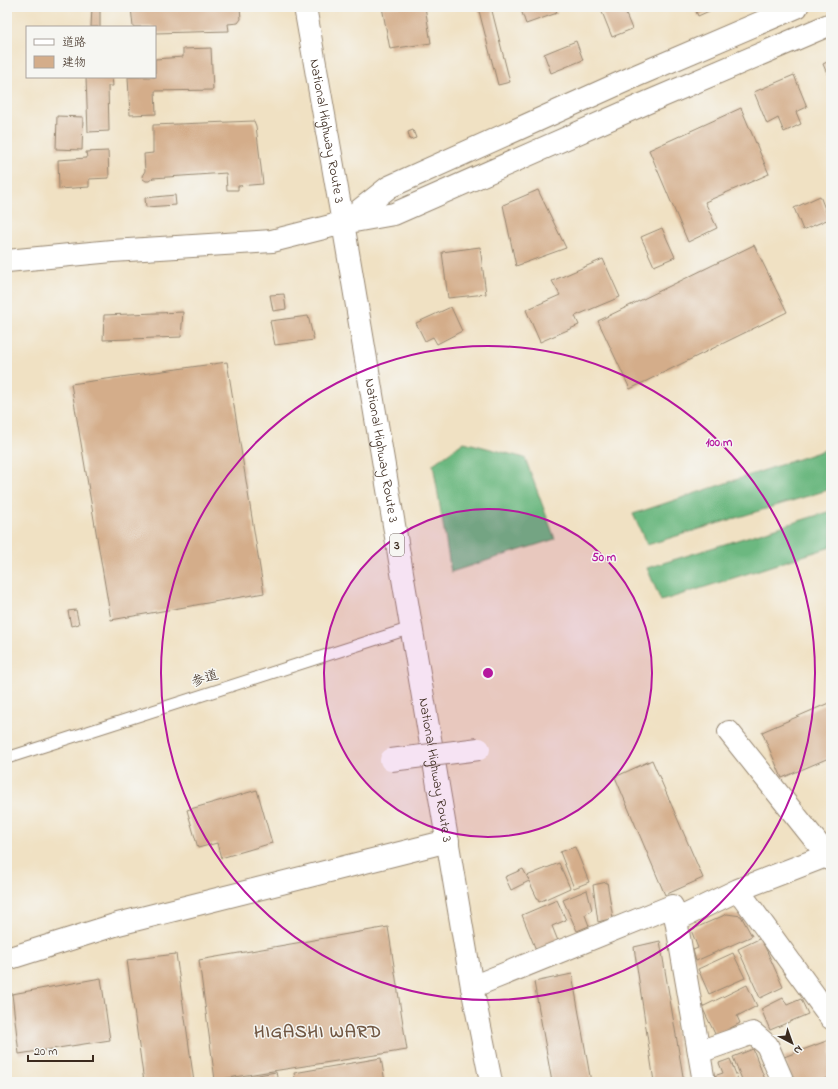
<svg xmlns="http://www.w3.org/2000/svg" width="838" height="1089" font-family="'Indie Flower','Klee One',sans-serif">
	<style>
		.forest { fill: #6cb880; stroke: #54714f }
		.building { fill: #d4ad8a }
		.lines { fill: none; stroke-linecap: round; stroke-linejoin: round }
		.lane-casing { stroke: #968670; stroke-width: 13 }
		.street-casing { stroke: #968670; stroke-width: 24 }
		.secondary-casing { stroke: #968670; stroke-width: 24 }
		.highway-casing { stroke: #968670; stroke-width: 24 }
		.lane { stroke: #fff; stroke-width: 11 }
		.street { stroke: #fff; stroke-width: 22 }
		.secondary { stroke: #fff; stroke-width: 22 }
		.highway { stroke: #fff; stroke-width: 22 }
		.street-bridge-casing { stroke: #968670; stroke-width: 24; stroke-linecap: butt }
		.street-bridge { stroke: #fff; stroke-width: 22 }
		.ring { fill: none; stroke: #b5179e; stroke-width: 2 }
		.labels { text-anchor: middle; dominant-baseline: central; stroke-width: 3; stroke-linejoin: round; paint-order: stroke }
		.shield { fill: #f6f6f2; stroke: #73675e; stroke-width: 1 }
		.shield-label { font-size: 13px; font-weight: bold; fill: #3b2a1e }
		.street-label { font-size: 14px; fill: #3b2a1e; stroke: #f6f6f2 }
		.district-label { font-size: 18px; font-weight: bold; letter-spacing: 1px; fill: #715844; stroke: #f6f6f2 }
		.centre { fill: #b5179e; stroke: #f6f6f2; stroke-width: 2 }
		.ring-label { font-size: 12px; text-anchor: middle; font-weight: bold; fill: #b5179e; stroke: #f6f6f2; stroke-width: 3; stroke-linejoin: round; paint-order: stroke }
	</style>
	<rect width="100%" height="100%" fill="#f6f6f2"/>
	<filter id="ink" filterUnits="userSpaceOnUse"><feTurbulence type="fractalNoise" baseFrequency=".025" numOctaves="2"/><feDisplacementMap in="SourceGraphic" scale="8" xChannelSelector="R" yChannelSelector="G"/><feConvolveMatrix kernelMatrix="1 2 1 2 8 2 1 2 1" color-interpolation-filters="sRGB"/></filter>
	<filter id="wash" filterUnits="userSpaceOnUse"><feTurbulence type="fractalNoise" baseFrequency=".012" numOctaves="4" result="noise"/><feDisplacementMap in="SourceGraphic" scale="16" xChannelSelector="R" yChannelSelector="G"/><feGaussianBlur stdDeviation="0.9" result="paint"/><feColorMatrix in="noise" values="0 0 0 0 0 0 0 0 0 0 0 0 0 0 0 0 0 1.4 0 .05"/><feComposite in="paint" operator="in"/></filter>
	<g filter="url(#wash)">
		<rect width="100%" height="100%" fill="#f0e1c3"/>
		<path class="forest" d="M464 442 525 458 555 539 451 572 433 464Z
			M831 448V489L647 545 633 514Z
			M831 511V547L661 601 647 568Z"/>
		<g id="blocks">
			<path class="building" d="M92 7H100V27H91Z
				M131 7H240L241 19 238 23 228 24 229 31 155 33V27H133Z
				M382 7H425L431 43 390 49Z
				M478 7H491L510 82 498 85Z
				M520 7H555L557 13 526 24Z
				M600 7H623L632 29 612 37Z
				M694 7H718L698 16Z
				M576 41 583 60 551 73 544 54Z
				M211 48 213 90 155 91 156 114 130 115 128 77H155V59L183 57V49Z
				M831 60V83L823 64Z
				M794 75 807 107 796 112 801 124 784 132 778 118 767 124 754 92Z
				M86 77H112L113 86H108L109 131 88 132Z
				M741 108 769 174 705 202 717 228 688 242 649 150Z
				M57 116 83 117 82 150 56 149Z
				M254 121 256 126 263 184 238 186V190H227L226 173 153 178 149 181H146L143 179 142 176 145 171 144 154 153 153V125Z
				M413 130 416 138 410 140 408 132Z
				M108 151 109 178 89 179V187L59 189 58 160 87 158 86 152Z
				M538 190 566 248 516 266 503 205Z
				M175 195 176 205 146 207 145 198Z
				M831 195V211L826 198Z
				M820 196 829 219 803 230 794 208Z
				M662 228 675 257 654 266 641 237Z
				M754 245 787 312 630 389 598 321Z
				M480 247 486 294 448 298 442 252Z
				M603 259 620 297 575 316 579 325 540 342 526 310 560 295 552 281Z
				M284 294 286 309 273 311 270 295Z
				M451 307 462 331 437 344 433 337 425 341 416 323Z
				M183 312 181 337 103 340 104 315Z
				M308 316 314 340 275 345 270 321Z
				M227 362 264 593 111 620 71 384Z
				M76 610 79 624 71 626 68 611Z
				M831 702V757L782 778 762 732Z
				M652 760 703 878 665 895 615 777Z
				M257 790 272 843 221 858 217 843 198 848 187 810Z
				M575 847 589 882 574 888 560 852Z
				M559 863 570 888 539 902 529 881 511 890 505 877 523 869 529 880 527 876Z
				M607 882 613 918 598 922 593 885Z
				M587 890 592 910 585 915 589 926 577 931 563 900Z
				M557 900 566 920 552 926 558 941 536 950 522 915Z
				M727 914 741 916 752 936 696 961 693 950 698 948 691 930Z
				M388 927 407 1050 215 1080 199 960Z
				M761 938 783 987 760 998 738 949Z
				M660 941 684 1082H666V1080L654 1082 634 947Z
				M733 953 745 978 709 994 698 969Z
				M176 954 194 1082H144L127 960Z
				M572 974 591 1082H552L534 982Z
				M101 978 110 1040 19 1054 12 994Z
				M747 985 757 1006 737 1016 740 1023 716 1036 702 1007Z
				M783 998 787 1005 801 999 808 1014 770 1030 761 1009Z
				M829 1040 831 1044V1077L816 1082H793L784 1057Z
				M753 1049 766 1082H743L733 1057Z
				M381 1058 385 1082H296L294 1073Z
				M730 1059 739 1082H716L714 1076 723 1073 719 1063Z
				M276 1072 278 1082H230V1080Z"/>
		</g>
	</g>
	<g filter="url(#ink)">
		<use href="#blocks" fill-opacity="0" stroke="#968670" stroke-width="1"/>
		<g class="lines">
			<defs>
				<path id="lane" d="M7 758 411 628"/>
				<path id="street" d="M729 732 831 860
					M738 890 831 1018
					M676 920 738 890 831 854
					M472 987 672 906 676 920 704 1082
					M699 1052 753 1033 767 1045 783 1082"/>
				<path id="secondary" d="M346 221 389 187 638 75 797 7
					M7 261 112 251 272 241 343 223 394 214 646 103 831 24
					M7 959 118 924 448 841"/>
				<g id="highway">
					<path id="s1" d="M305 7 343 223 472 987 491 1082"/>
				</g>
			</defs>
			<use href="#lane" class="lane-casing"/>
			<use href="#street" class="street-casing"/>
			<use href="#secondary" class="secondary-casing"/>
			<use href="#highway" class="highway-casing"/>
			<use href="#lane" class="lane"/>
			<use href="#street" class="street"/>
			<use href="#secondary" class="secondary"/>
			<use href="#highway" class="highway"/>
			<defs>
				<path id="street-bridge" d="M391 760 479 749"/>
			</defs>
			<use href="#street-bridge" class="street-bridge-casing"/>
			<use href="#street-bridge" class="street-bridge"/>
		</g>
	</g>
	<circle cx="488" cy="673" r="164" fill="#b5179e" fill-opacity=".12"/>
	<g class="ring">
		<circle cx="488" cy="673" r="164"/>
		<circle cx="488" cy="673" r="327"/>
	</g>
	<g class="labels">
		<rect class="shield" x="390" y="534" width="14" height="22" rx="3"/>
		<g class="shield-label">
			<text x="397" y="545">3</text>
		</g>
		<g class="street-label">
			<text stroke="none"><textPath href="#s1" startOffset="126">National Highway Route 3</textPath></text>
			<text stroke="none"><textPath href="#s1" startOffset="450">National Highway Route 3</textPath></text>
			<text transform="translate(205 679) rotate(-18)">参道</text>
			<text stroke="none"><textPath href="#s1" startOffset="774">National Highway Route 3</textPath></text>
		</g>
		<g class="district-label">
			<text x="318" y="1033">HIGASHI WARD</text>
		</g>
	</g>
	<circle cx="488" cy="673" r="6" class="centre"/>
	<g class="ring-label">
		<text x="719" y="446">100 m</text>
		<text x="604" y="561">50 m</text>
	</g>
	<rect width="838" height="1089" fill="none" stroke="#f6f6f2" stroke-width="24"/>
	<rect x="26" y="26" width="130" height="52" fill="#f6f6f2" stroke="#aba49d"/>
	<rect x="34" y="39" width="20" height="6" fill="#ffffff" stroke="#aba49d"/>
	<text x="62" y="46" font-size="12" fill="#3b2a1e">道路</text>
	<rect x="34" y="56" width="20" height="12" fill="#d4ad8a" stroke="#aba49d"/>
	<text x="62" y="66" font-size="12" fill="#3b2a1e">建物</text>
	<g transform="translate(792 1043) rotate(139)" stroke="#f6f6f2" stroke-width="3" paint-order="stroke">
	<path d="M0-3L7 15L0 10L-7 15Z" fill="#3b2a1e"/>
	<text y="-6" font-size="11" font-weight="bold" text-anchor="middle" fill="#3b2a1e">N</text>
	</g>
	<path d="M28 1055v6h65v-6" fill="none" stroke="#3b2a1e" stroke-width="2"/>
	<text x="34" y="1055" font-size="12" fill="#3b2a1e" stroke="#f6f6f2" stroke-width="3" paint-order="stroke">20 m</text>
</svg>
